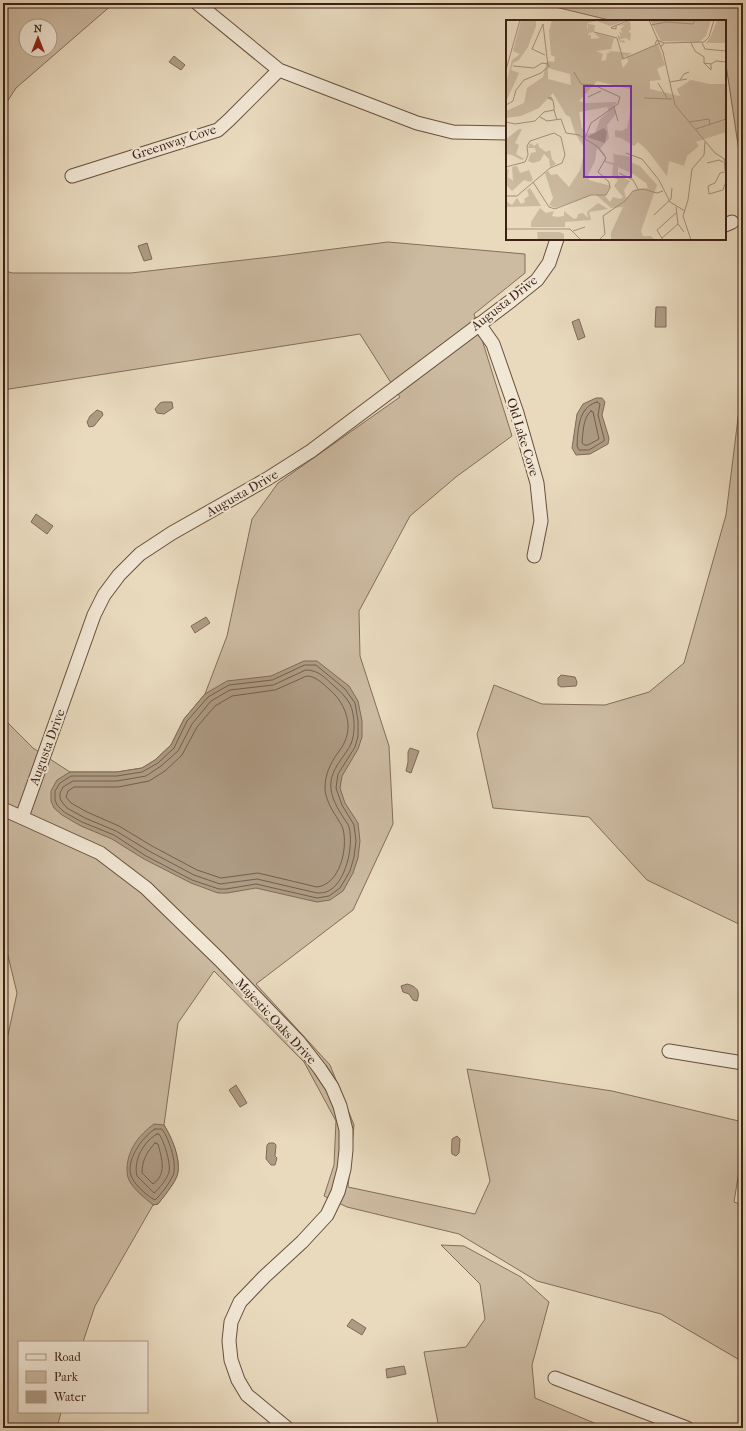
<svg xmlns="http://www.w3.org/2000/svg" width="746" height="1431" font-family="'IM FELL French Canon',serif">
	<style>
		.green { fill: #ccbaa1; stroke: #846d5a; fill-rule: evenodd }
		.water { fill: #ae9b84; stroke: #806a57 }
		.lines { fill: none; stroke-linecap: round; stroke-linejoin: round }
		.shore { stroke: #755e4c; stroke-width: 1 }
		.minor-casing { stroke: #674e3e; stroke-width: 15 }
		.minor { stroke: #f1e7d5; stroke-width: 13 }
		.labels { text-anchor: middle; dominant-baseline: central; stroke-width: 4; stroke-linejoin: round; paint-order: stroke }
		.street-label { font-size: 13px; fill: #3c2014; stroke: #f1e7d5 }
		.inset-road { fill: none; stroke: #a4907a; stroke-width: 1 }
		.view { fill: #7b2cbf; fill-opacity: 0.15; stroke: #7b2cbf; stroke-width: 2 }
		.inset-edge { fill: none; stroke: #3c2014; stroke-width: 2 }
	</style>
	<rect width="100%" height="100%" fill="#e9dabe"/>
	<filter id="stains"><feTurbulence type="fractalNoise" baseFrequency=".005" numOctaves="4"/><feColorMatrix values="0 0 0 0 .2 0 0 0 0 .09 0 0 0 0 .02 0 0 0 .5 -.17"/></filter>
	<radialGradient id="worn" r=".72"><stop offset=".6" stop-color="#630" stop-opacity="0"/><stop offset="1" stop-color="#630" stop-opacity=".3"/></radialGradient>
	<path class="green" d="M3 3H114L16 88 3 108ZM26 26H50V50H26Z
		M539 3H743V178L725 58V21H613Z
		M388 242 525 254V273L474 314 512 436 456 477 410 516 359 611 360 656 389 746 393 824 353 910 256 984 330 1065 354 1125 348 1187 475 1214 490 1181 467 1069 612 1091 743 1122V1146L734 1202 743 1205V1362L661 1314 537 1281 459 1234 347 1207 324 1196 334 1165 336 1121 304 1062 214 971 178 1023 164 1125C172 1138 180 1157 178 1172 177 1181 164 1196 158 1204L153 1205 95 1306 83 1342H19V1412H61L57 1428H3V1058L17 993 3 935V718L33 748 70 772H117L142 768 155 760 171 745 184 719 205 694 227 636 252 519 278 483 400 397 360 334 3 390V270L12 273H131L279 256Z
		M743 378V926L647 880 589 817 493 808 477 734 494 685 542 704 605 705 649 692 684 663 726 515Z
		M441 1245 464 1246 521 1277 549 1302 532 1365 535 1398 606 1428H439L424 1352 466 1347 485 1319 480 1284Z"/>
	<path class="water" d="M174 56 185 65 181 70 169 62Z
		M147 243 152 259 144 261 138 246Z
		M656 307H666V327H655Z
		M579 319 585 337 578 340 572 322Z
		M596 398H602L605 402 602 415 609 438 608 444 590 454 576 455 572 448 577 414 583 404Z
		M163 402H172L173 408 164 414 157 413 155 409 160 403Z
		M97 410 102 412 103 415 94 426 89 427 87 422 90 416Z
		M36 514 53 526 47 534 31 522Z
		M206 617 210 623 195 633 191 626Z
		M304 661H317L349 686 358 701 362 721V737L358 749 342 776 340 788 345 803 358 823 360 841 358 858 353 873 343 891 330 900 317 902 256 888 227 893H218L191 883 144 859 112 839 81 826 62 815 54 808 51 801V791L57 780 70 772H117L142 768 155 760 171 745 184 719 205 694 227 681 271 676Z
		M561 675 575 677 577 682 576 686 561 687 558 685V678Z
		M410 748 419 751 411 773 406 771 408 762V752Z
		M407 984C416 986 421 991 417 1001L413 1000 409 994 403 992 401 986Z
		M236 1085 247 1103 240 1107 229 1090Z
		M154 1124 164 1125C172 1138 180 1157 178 1172 177 1181 164 1196 158 1204L153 1205C145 1198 134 1190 129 1180 127 1176 127 1172 127 1168 128 1149 139 1135 154 1124Z
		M457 1136 460 1139 459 1153 456 1156 452 1154C451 1151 452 1142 452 1139Z
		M269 1143H274L276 1145 275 1156 277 1158 275 1165H271L266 1159 267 1145Z
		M352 1319 366 1328 362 1335 347 1326Z
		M404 1366 406 1374 387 1378 386 1369Z"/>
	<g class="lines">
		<path class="shore" d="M597 402 600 404 598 415 604 438V441L589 450H579L577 446C578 430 578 407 597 402Z
			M591 411 593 412 599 439 588 445H584L582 443C583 433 583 417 591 411Z
			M305 665H316L345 689 355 703 358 721V736L355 747 338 774 336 788 342 805 354 825 356 841 354 857 350 871 340 888 329 896 317 898 256 884 226 889H219L192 880 146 856 114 835 82 822 64 812 57 805 55 800V791L60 783 71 776H117L142 772 158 763 174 748 187 721 208 697 229 685 272 680Z
			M306 670C319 670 325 678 334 686 340 691 346 697 350 704 355 715 356 734 350 746 342 760 329 771 331 789 332 799 338 809 343 817 345 820 348 824 349 827 354 845 346 885 326 892 323 893 320 893 317 893L257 879 220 884 194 875 149 851 116 831 85 818 67 808 62 802 60 798V793L63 787 73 781H117L146 776 161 766 178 751 192 724 211 701 230 690 273 685Z
			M307 676C316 676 323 684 330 690 344 702 353 723 345 741 343 746 340 750 337 754 330 764 325 775 325 788 325 797 331 809 336 816 338 820 342 825 343 829 348 849 340 884 317 887L258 873 221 878 197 870 152 846 119 826 87 812 71 803 66 797 68 791 74 787H118L149 781 165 771 182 755 197 727 215 706 232 696 275 690Z
			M155 1129H162C169 1139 176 1160 174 1172 173 1179 160 1196 155 1200 147 1196 136 1186 132 1178 124 1162 142 1137 155 1129Z
			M157 1134H159C164 1141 171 1163 169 1172 167 1179 159 1189 154 1193L137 1176C133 1160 144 1141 157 1134Z
			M155 1143 158 1144C162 1159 167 1174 153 1184L142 1173C142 1160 147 1152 155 1143Z"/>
		<defs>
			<path id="minor" d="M197 3 279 70 417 123 453 132 507 133
				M72 176 218 130 229 120 279 70
				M725 225 732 222
				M479 324 493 344 517 413 537 483 541 521 534 556
				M3 809 100 853 146 888 220 960 299 1042 320 1069 332 1087 340 1106 346 1130V1150L344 1169 338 1192 327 1215 302 1242 264 1277 240 1302 231 1322 229 1341 231 1360 238 1380 247 1395 287 1428
				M22 817 94 615 104 595 119 575 140 554 172 533 267 479 311 451 512 300 537 280 549 263 557 239
				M669 1051 743 1063
				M555 1378 687 1428"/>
		</defs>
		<use href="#minor" class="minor-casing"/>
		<use href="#minor" class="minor"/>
	</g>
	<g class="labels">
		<g class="street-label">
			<text transform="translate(174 142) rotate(-18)">Greenway Cove</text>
			<text transform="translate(504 303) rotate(-38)">Augusta Drive</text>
			<text transform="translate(523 437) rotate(73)">Old Lake Cove</text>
			<text transform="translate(242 493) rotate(-30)">Augusta Drive</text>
			<text transform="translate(47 747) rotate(-70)">Augusta Drive</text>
			<text transform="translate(276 1021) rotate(47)">Majestic Oaks Drive</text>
		</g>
	</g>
	<g transform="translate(506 20)">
		<rect width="220" height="220" fill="#e9dabe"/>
		<path d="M15 0H30V6L22 27 13 40 7 43 5 50 13 53 0 82V64L6 40 14 34 7 31ZM46 0H122L104 6 91 1 82 3 81 7 82 10V4L89 5 88 12 83 13 82 17 83 15H85V19L94 18 88 13 108 18 105 29 90 31 97 34 95 41 100 40 101 33H105L102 31 126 33 120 37 118 34 119 37 115 41 117 48 122 42 121 37 152 24 159 45 151 49 155 60 144 61V69L174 76 171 69 185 60 204 64H220V112L190 122 193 126 181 136 178 146 163 141 161 156 141 130 132 122 128 126 115 118 109 117V110L116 111 121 108 126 83 124 69 91 61 73 81 79 83 111 82 108 86 110 94 101 105 103 118 94 129 99 134 100 141 108 143 107 134 125 137 124 142 134 146 151 165 135 211 137 216H145L149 220H105V213L117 187 105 188 89 174 49 188 43 185 47 178 39 153 42 151 45 155 51 154 63 167 74 150 79 129 69 113 64 97 60 95 47 73 33 88 15 96 0 98V91L18 83 21 68 37 57 41 41 48 42 49 37 45 35 43 11ZM42 48 64 54 65 65 42 59ZM101 87 103 91 94 99 89 113 80 114 76 108 73 92ZM91 128 99 137 98 142 107 145 106 157 112 160 108 166 117 177 114 179 107 177 104 182 99 176 105 166 83 160 82 155 89 141ZM112 147 127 154 140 163 142 168 130 169 120 178 118 170 124 161 112 155ZM144 0H205L200 16 193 22 155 21ZM211 0H220V23H200L205 16ZM124 1 125 9 122 12 125 13 124 21 120 18 114 19 115 21 118 20 119 23 114 22 111 15 115 17 113 12 117 13 114 9 119 5 112 6ZM13 109H16L9 123 13 125 10 134 18 139 16 140 6 135 0 134V119ZM24 123 28 126 32 123 33 127 40 132 44 130 46 139 50 144 44 147 43 139 38 134 34 141 27 143 22 141 25 133 30 132 29 128H22ZM11 146 14 153 23 150 27 160 24 162 18 160 6 171 0 165V150L3 149 2 157 7 161 6 147ZM24 168 35 186 0 187V181L6 185 11 178 15 184 19 182 18 179 23 176 21 170ZM92 183 102 189 83 192 85 200 59 202V207H25V202L34 188 40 193 48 191 46 196 52 197 58 196V191L68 199 71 198 72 194 77 193 82 198 81 192ZM31 212H54L58 214V220H32Z" fill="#ccbaa1" fill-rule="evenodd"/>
		<path d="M98 108 101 112 99 123 81 117Z" fill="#ae9b84"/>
		<path class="inset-road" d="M143 0 157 32 169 85 209 133 220 140M145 5 160 2 187 4 189 0M110 6V9L105 8 106 7 124 0M88 12 111 18 117 39 154 23M158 23 198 22 203 17 208 0M185 23 189 31 198 37V43L205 44M196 23 199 29 220 31M149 24 151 20 158 23 155 27M39 35 26 29 37 4 42 46M198 43 205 50V44M205 44 210 41 220 42M7 46 28 48 36 43 42 44M0 50 14 0M68 52 75 64 88 65 114 77 112 84 85 103 79 118M174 60 178 54 183 52M164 62 181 59M152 63 161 78M82 77 95 71M138 78 166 79M46 80 42 78 45 77 47 81 48 86V90M0 85 7 81 10 70 18 60 35 53 44 45M108 87 112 101M0 102 9 104 29 101 38 92 48 90 51 100M183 102 203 99 204 104M190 109 220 99M120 133 136 139 153 160 164 182 179 191M201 143 213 140 217 142M0 147 19 142 22 135 21 126 24 121 48 113 55 117 59 135 56 143 44 148 11 176H0M218 152 214 153 209 163 202 166 203 174 217 170 220 161 218 139M113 153 127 160 132 169M27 162 43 187 49 189 85 175H100L104 168 103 162 92 152 100 138 92 127 73 115 60 113 55 99 41 101 34 97M170 187 172 204 178 212M148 195 165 179 166 168M0 209H64L75 220M67 211 79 207M156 218 172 204M93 220 99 214 97 196 119 181 127 171 137 169 151 173 157 171M157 220 151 210 170 193M185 220 177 196 182 180 186 149 198 135 199 122"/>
		<path class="view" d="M78 66H125V157H78Z"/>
		<rect width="220" height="220" class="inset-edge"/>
	</g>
	<rect width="746" height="1431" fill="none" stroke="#e9dabe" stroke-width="16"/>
	<rect x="4" y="4" width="738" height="1423" fill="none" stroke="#3c2014" stroke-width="2"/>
	<rect x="8" y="8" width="730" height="1415" fill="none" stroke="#3c2014"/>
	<rect x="18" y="1341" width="130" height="72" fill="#f1e7d5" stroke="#a99788"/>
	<rect x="26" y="1354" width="20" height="6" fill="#f1e7d5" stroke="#a99788"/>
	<text x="54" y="1361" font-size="12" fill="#3c2014">Road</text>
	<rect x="26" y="1371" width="20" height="12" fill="#ccbaa1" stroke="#a99788"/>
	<text x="54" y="1381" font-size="12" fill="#3c2014">Park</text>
	<rect x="26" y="1391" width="20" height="12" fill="#ae9b84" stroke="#a99788"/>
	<text x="54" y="1401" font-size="12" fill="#3c2014">Water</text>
	<g transform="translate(38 38)"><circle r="19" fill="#f1e7d5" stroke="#a99788"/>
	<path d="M0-3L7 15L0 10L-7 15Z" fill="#8f2418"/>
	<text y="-6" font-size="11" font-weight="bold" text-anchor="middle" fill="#3c2014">N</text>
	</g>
	<rect width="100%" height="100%" filter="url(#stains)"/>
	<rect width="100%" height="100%" fill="url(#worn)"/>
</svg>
